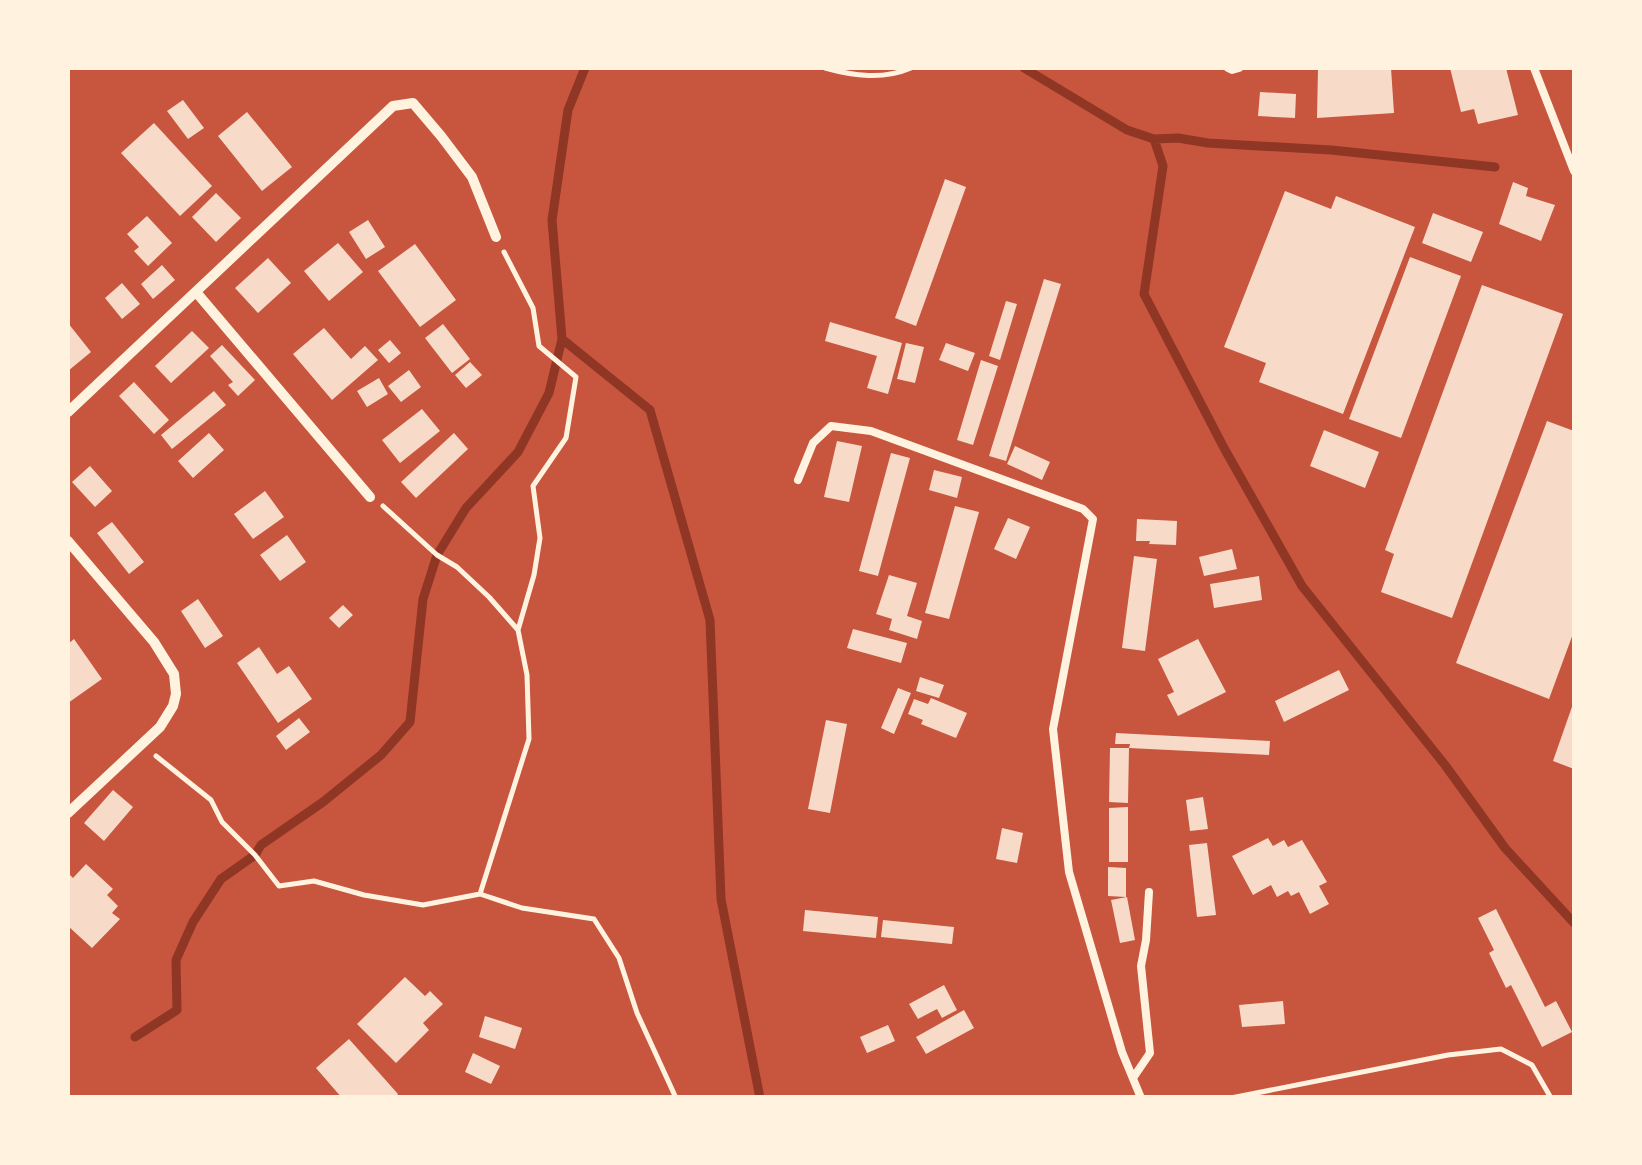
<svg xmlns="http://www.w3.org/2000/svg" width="1642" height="1165" font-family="'Golos Text',sans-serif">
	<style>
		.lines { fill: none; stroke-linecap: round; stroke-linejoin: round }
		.stream { stroke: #8f3625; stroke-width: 9 }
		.building { fill: #f7dbc8 }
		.path { stroke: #fff3e0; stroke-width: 5 }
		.service { stroke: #fff3e0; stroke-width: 8 }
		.minor { stroke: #fff3e0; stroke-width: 10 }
	</style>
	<rect width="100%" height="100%" fill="#c8553d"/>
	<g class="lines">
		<path class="stream" d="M1024 68 1127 130 1154 139 1178 138 1208 143 1331 150 1495 167
			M1154 139 1163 166 1144 294 1224 448 1302 586 1445 765 1505 848 1574 923
			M562 339 650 410 710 620 721 899 760 1098
			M135 1037 177 1010 176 960 193 922 221 879 255 855 261 845 323 802 381 755 410 722 423 599 437 555 466 508 518 452 549 393 562 339 552 220 568 110 585 68"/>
	</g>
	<path class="building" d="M1318 68H1391L1394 113 1317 118Z
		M1450 68H1506L1518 115 1478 124 1474 109 1461 112Z
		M1260 92 1296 94 1295 118 1258 116Z
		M183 100 204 128 188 139 167 111Z
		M247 112 292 167 262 191 218 136Z
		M154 123 212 186 180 216 121 153Z
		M945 179 966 187 916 326 895 318Z
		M1513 182 1528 188 1526 196 1555 205 1541 241 1499 224Z
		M1285 191 1331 209 1336 196 1415 227 1343 414 1259 382 1266 363 1224 347Z
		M216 193 241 218 216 242 192 217Z
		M1433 213 1483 232 1471 262 1422 243Z
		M147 216 172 243 148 266 134 251 139 247 127 234Z
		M368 220 385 247 366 259 349 232Z
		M338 243 363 272 329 301 304 271Z
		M415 244 456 300 420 327 378 271Z
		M1410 257 1461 276 1401 438 1349 419Z
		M268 258 291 283 258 313 235 288Z
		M162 265 175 280 153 299 141 284Z
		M1044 279 1061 284 1006 461 989 456Z
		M122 283 140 304 122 319 105 298Z
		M1482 285 1563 314 1452 618 1381 592 1394 554 1385 550Z
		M1006 301 1017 304 1000 360 989 356Z
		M830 322 902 343 888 394 867 388 877 356 825 341Z
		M68 323 91 352 68 371Z
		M443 324 470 359 452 373 425 338Z
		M324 328 351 359 365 346 378 360 332 400 293 354Z
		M192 331 209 348 171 383 155 366Z
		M390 340 401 353 389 363 378 350Z
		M906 343 924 347 915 383 897 379Z
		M946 343 975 353 968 371 939 360Z
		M222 345 255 380 238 396 228 385 233 382 210 356Z
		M981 360 998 366 973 445 957 440Z
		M470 362 482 375 466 388 455 375Z
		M409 370 421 387 401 402 388 386Z
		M379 378 388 394 367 407 357 391Z
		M134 382 169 420 154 434 119 396Z
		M214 391 226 405 172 449 161 435Z
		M422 409 440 431 400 463 382 440Z
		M1547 421 1574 431V631L1549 699 1456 663Z
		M1324 430 1379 452 1365 488 1310 466Z
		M209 433 224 450 193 478 178 461Z
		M454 433 468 449 416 498 401 482Z
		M837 441 862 446 849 502 824 497Z
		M1015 446 1050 462 1042 480 1007 464Z
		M891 453 910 458 878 576 859 571Z
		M90 466 112 491 95 507 72 482Z
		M934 470 962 477 957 498 929 490Z
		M265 491 284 517 253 539 234 514Z
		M955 506 979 512 949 619 925 613Z
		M1008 518 1030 527 1016 559 994 549Z
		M1137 519 1177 521 1176 545 1149 544 1150 541H1136Z
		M112 522 144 562 129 574 97 533Z
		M287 535 306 562 280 581 260 555Z
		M1232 549 1237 569 1204 576 1199 557Z
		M1134 556 1157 559 1145 651 1122 648Z
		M889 575 917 583 907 616 922 621 917 639 889 630 892 619 876 614Z
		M1259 576 1262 600 1214 608 1210 584Z
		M198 599 223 636 205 648 181 611Z
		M343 605 353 615 339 628 329 618Z
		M853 629 907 643 901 663 847 648Z
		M74 639 102 679 68 703V644Z
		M1198 639 1226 692 1178 716 1167 695 1174 692 1158 659Z
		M259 647 277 674 289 666 312 699 278 723 237 663Z
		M1339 670 1349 690 1284 722 1275 701Z
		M920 677 944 685 939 698 916 691Z
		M898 688 911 693 894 734 881 728Z
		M931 698 967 713 956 738 921 724 923 720 908 714 914 699 928 704Z
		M1574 701V769L1553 761Z
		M299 718 310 732 286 750 276 736Z
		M826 720 847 724 830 813 808 809Z
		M1116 733 1270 741 1269 755 1129 748 1130 744H1115Z
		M1110 748H1129L1128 803 1109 802Z
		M113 790 133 807 104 841 84 823Z
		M1203 797 1208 829 1190 831 1186 800Z
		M1128 807V862H1109V808Z
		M1002 828 1023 833 1017 863 996 859Z
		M1268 838 1273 846 1284 840 1288 847 1302 840 1327 882 1319 886 1329 904 1310 914 1299 892 1291 896 1288 891 1277 897 1271 885 1253 895 1232 856Z
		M1207 843 1216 915 1197 917 1189 845Z
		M86 864 113 889 107 895 118 906 112 913 120 919 92 948 68 926V873L73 878Z
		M1108 867 1126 868V897L1108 896Z
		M1127 897 1135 940 1120 943 1111 900Z
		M1496 909 1545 1007 1556 1001 1572 1032 1542 1047 1511 985 1506 988 1489 953 1494 950 1478 918Z
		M805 910 878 917 876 938 803 931Z
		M883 920 954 927 952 944 881 937Z
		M405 977 425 996 430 991 443 1004 423 1023 429 1030 396 1063 357 1024Z
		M944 985 957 1010 942 1018 937 1009 918 1019 909 1004Z
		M1283 1001 1285 1024 1242 1027 1239 1005Z
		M964 1010 974 1028 926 1054 916 1037Z
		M485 1016 522 1028 515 1049 479 1037Z
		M888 1025 895 1041 867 1053 860 1037Z
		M349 1039 398 1094 395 1098H342L316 1068Z
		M473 1053 500 1066 491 1084 465 1072Z"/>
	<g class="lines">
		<path class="path" d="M825 68C854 76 883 80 911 68
			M504 252 533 308 539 346 576 377 566 438 533 486 540 538 534 575 518 630
			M383 506 437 555 457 567 489 597 518 630 527 675 529 739 480 894
			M156 756 211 800 222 822 255 855 279 886 314 881 364 895 423 905 480 894 522 908 594 919 619 958 637 1013 676 1098
			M1231 1098 1448 1055 1501 1049 1532 1065 1551 1098"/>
		<path class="service" d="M1228 68 1232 70 1239 68
			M1534 68 1574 171
			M798 480 813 443 831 426 871 431 1083 509 1093 519 1053 729 1069 872 1122 1052 1141 1098
			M1133 1078 1150 1053 1141 966 1146 940 1149 892"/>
		<path class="minor" d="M196 292 370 497
			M68 412 393 106 413 103 441 136 472 177 496 237
			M68 541 154 642 174 674 176 694 173 706 160 727 68 813"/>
	</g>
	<rect width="1642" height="1165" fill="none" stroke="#fff3e0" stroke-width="140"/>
</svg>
